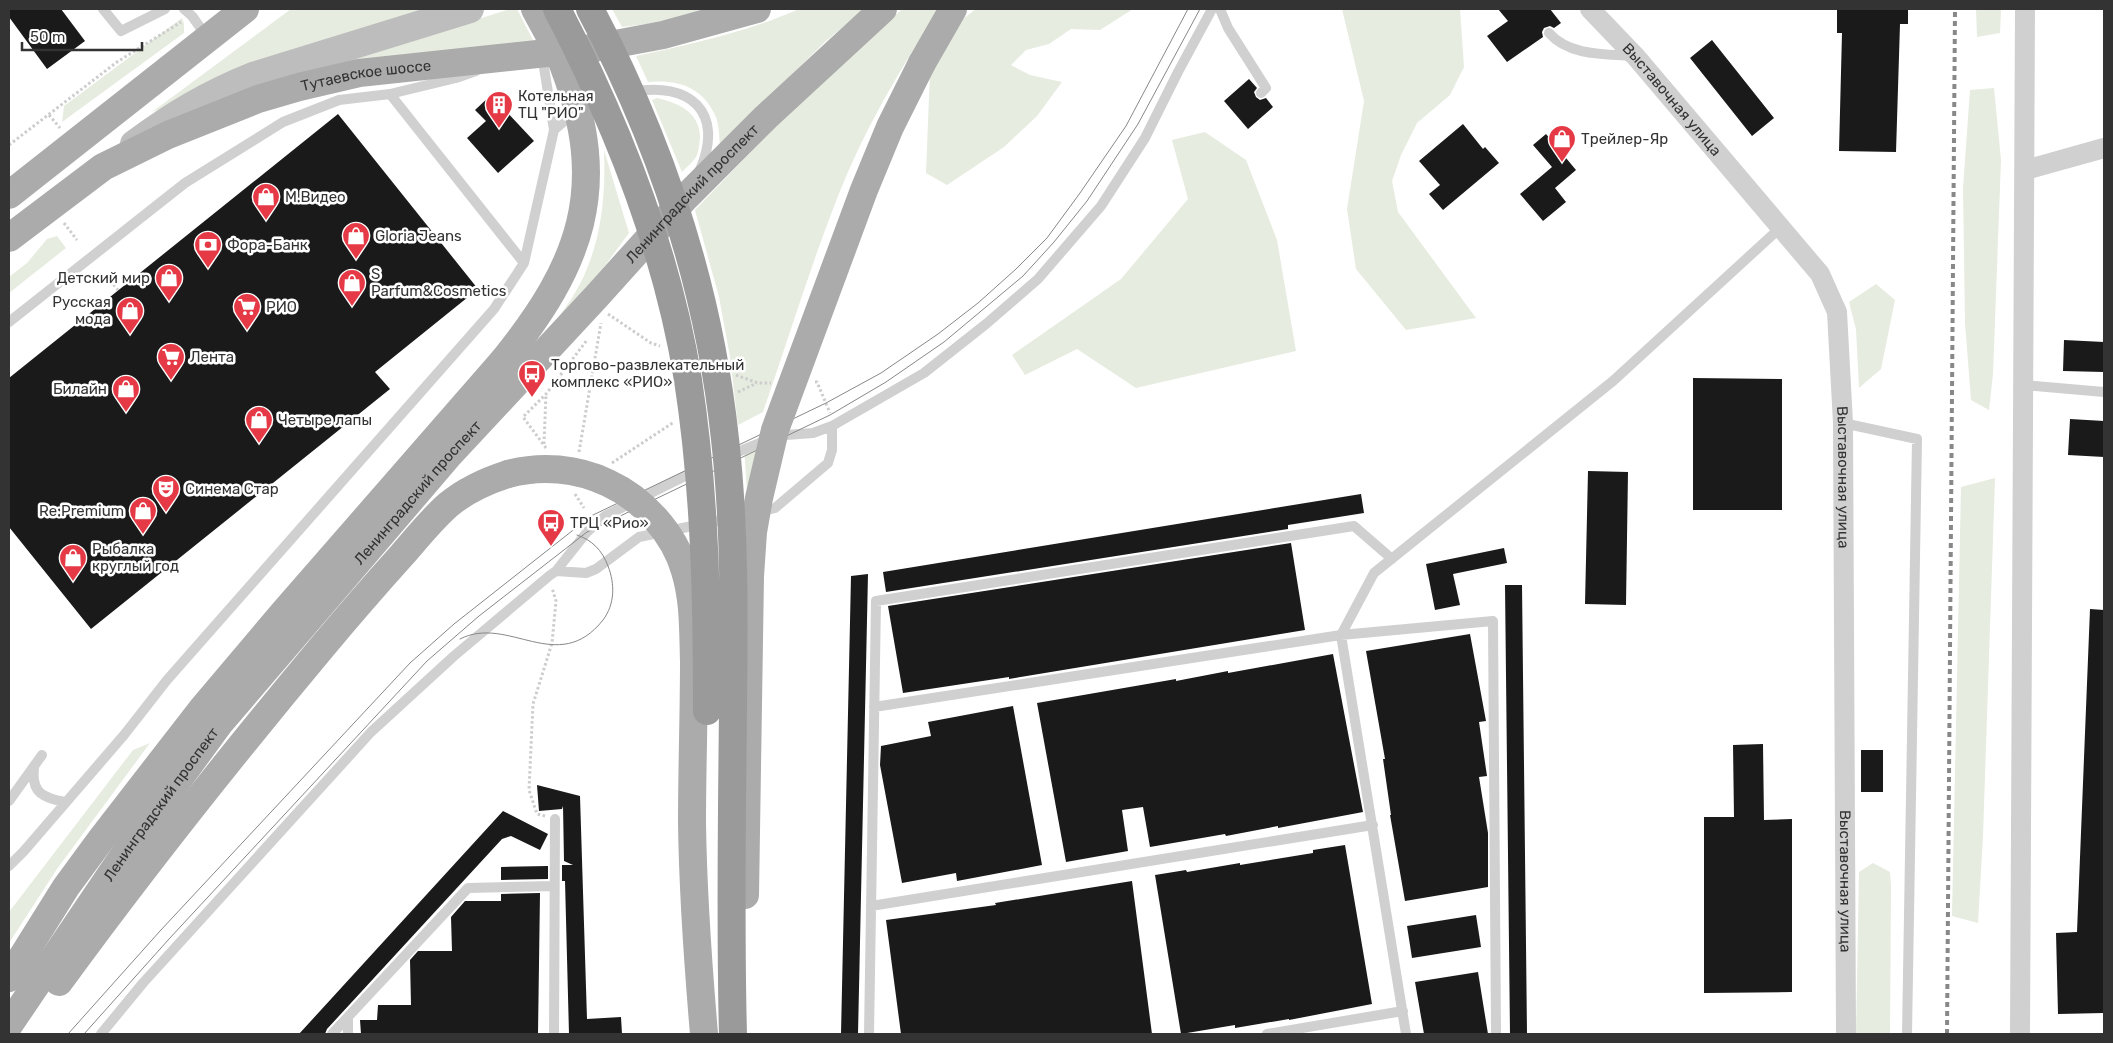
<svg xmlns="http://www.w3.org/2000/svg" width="2113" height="1043" font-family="Rubik,sans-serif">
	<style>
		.green { fill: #e6ecdf }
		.building { fill: #1a1a1a }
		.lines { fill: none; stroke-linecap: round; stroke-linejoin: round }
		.path { stroke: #cdcdcd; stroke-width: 3; stroke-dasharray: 2.5 2.5; stroke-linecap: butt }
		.lane { stroke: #d0d0d0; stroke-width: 10 }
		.street { stroke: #d0d0d0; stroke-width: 20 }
		.secondary { stroke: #bdbdbd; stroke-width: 28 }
		.primary { stroke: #ababab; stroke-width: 28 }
		.tram { stroke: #888; stroke-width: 1 }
		.rail { stroke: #888; stroke-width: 4; stroke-dasharray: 5 4; stroke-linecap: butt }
		.primary-bridge { stroke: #ababab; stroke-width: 28 }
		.highway-bridge { stroke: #9a9a9a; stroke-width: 28 }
		.labels { text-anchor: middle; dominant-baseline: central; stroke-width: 5; stroke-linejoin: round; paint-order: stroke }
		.street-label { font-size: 15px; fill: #333; stroke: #fff }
		.poi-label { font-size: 15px; fill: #333; stroke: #fff; text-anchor: start }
	</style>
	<rect width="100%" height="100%" fill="#fff"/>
	<path class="green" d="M291 9H436L152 112Z
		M510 9H517L534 42 323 68Z
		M612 9H714L655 23 622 27Z
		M799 9H864L825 42 720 145C719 136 719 125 716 117 703 87 678 79 648 82L636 56C691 44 747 32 799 9Z
		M902 9H940C900 68 864 130 838 196 810 267 788 340 763 412L738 425 730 357 719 297 695 210 776 126Z
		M976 9H1133L1100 30 1071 29 1049 44 1026 50 1011 65 1030 75 1062 82 1037 116 1004 147 947 185 926 173 930 71 964 18Z
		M1342 9H1460L1464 67 1450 95 1417 123 1401 155 1392 181 1398 212 1476 318 1406 330 1356 269 1347 209 1364 101Z
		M1976 9H2001L2000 33 1977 37Z
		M182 18 184 24V33L62 122 64 106Z
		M1994 88 2001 160 1993 374 1989 410 1971 400 1965 323 1963 188 1970 90Z
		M657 98C679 103 701 113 700 139 699 144 699 150 697 155 694 161 687 167 682 172L652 100Z
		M1205 132 1246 160 1277 240 1296 351 1136 388 1077 349 1025 375 1012 355 1121 279 1188 199 1172 140Z
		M604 150 629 233 604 267 543 338C552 326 561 314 570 301 600 255 606 204 604 150Z
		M57 236 66 248 9 293V277L27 263 47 239Z
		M1876 284 1895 300 1881 369 1859 388 1856 329 1849 302Z
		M759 440 747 492 744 446Z
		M1995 478 1983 836 1978 923 1952 916 1961 487Z
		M150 743 57 869 9 943V912L133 750Z
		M1873 863 1890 872 1891 886 1890 1034H1856L1859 872Z"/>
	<path class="building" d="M9 9H61L85 41 47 69 9 17Z
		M1498 9H1550L1561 23 1554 28 1550 26 1544 28 1542 32 1543 37 1507 62 1487 36 1508 21Z
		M1837 9H1908V24H1900L1896 152 1839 151 1842 33H1837Z
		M1712 40 1774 118 1752 136 1690 58Z
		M1249 79 1257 88 1254 92 1256 97 1260 100 1266 98 1273 107 1248 129 1224 101Z
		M491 95 534 141 498 173 467 138 486 121 475 110Z
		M338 114 478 289 375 372 390 389 91 629 9 527V378Z
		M1463 124 1483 149 1485 147 1499 163 1443 210 1429 194 1440 185 1419 161Z
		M1546 134 1576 170 1555 188 1566 202 1543 221 1520 194 1552 167 1533 145Z
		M2064 340 2104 342V372L2063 371Z
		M1693 378 1782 379V510H1693Z
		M2070 419 2104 421V457L2068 455Z
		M1588 471 1628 472 1626 605 1585 604Z
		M1361 494 1364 513 1288 525V529L886 592 883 572Z
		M1291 543 1305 630 1009 679V677L903 693 888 606Z
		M1504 548 1507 563 1453 574 1460 605 1435 610 1426 564Z
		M868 574 858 1034H841L851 576Z
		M1505 585H1522L1527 1034H1510Z
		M2090 609 2104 610V1013L2058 1014 2056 933 2077 932Z
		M1470 634 1486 721 1479 722 1487 776 1479 777 1488 833V887L1405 901 1390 815H1391L1383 759H1385L1366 651Z
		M1333 654 1363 812 1278 828V826L1226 836 1225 834 1150 847 1143 807 1122 810 1128 851 1066 862 1037 703 1176 679V681L1228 671V673Z
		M1013 706 1042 865 957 881 956 873 902 883 880 765 881 746 931 736 928 722Z
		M1763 744 1764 820 1792 819V992L1704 993V817H1734L1733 745Z
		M1861 750H1883V792H1861Z
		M537 785 580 796 587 1019 621 1017 622 1034H569L565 881H562V865H573L564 861 563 806 562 809 539 811Z
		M503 811 548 834 540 850 511 836 502 839 327 1029 325 1034H299Z
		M1345 845 1372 1004 1289 1020V1019L1235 1028V1025L1181 1034 1155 875 1186 870 1187 872 1240 863V865L1313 853V850Z
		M548 866V879L501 880V867Z
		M1132 881 1152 1034H901L886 920 996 905 995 903Z
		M540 893 538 1034H361L360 1020H377L378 1005H411L410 960 418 951H452L451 917 465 901H501V894Z
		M1476 915 1481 947 1412 958 1407 926Z
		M1478 972 1488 1034H1424L1415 982Z"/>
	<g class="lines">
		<path class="path" d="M49 115 60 128
			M9 145 117 62 181 22
			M64 223 77 240
			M107 277 118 290
			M608 314 651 343 660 346
			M736 375 758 383H771
			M815 382H817L830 413
			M738 392 757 383
			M544 444 546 394
			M546 448 523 417 546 394 587 340
			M579 452 601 323
			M612 463 674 422
			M575 494 584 508
			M545 816 537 814 529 790 533 704 552 643 556 601 552 588"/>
		<path class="lane" d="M103 9 121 31 165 9
			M184 9 192 16 207 37
			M1220 9 1228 28 1266 88 1261 93
			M1549 33C1569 56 1605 54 1634 56
			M632 92C690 81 725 112 700 170
			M390 94 456 78 476 71
			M554 130 575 112
			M9 322 185 183 283 122 339 100 390 94 524 263
			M2024 385 2104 392
			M1843 423 1917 439 1907 1034
			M728 456 765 441 786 435 813 433 832 426
			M759 512 775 508 828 463 832 450V426L924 373 986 324 1038 279 1101 206 1145 138 1178 72 1212 9
			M556 571 587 532 605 516 697 470
			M874 707 1341 635 1493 621 1496 1034
			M34 769C31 793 44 798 65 802
			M9 801 42 755
			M9 866 24 851 124 735 167 680 494 309 524 263 554 130 542 55
			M871 906 1373 825
			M101 1034 143 983 371 732 454 656 549 576 556 571 586 573 596 569 639 537 731 518
			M332 1034 468 888 554 886
			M348 1034V1017
			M554 1034 555 819
			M869 1034 876 601 1354 526 1392 559
			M1267 1034 1403 1011
			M1406 1034 1341 635 1374 573 1613 381 1780 228"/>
		<g class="street">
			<path id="s1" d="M1590 9 1636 57 1820 274 1837 312 1843 423 1846 1034"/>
			<path d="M2025 170 2104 148"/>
			<path d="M2020 1034 2025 9"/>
		</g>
		<path class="secondary" d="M134 144C173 115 208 94 253 76L470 9"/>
		<g class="primary">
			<path d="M922 63 953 9"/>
			<path d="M9 195 245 9"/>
			<path id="s2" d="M9 238 103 167 168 135 258 99 299 87 359 73 594 48 663 35 757 9"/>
			<path d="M9 978 66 887 102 838 202 709 284 612 503 361"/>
			<path d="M59 982C143 867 231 756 323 646 349 615 375 585 402 555 417 538 431 520 448 505 466 490 486 481 508 474"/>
			<path id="s3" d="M9 1025 130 846 219 724 449 455 596 297 686 197 766 117 883 9"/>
		</g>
		<path class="tram" d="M460 639C508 614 558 677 603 620 615 604 615 584 608 566 602 550 592 540 577 535
			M68 1034 160 931 410 663 454 624 591 516 826 403 881 373 938 334 978 303 1016 269 1047 238 1080 193 1126 126 1188 9
			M84 1034 169 939 427 661 479 616 587 532 830 415 886 382 944 342 1023 276 1054 242 1087 201 1138 124 1200 9"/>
		<path class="rail" d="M1947 1034 1955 9"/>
		<path class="primary-bridge" d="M503 361C581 265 610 188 564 67 557 47 545 28 535 9
			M508 474C541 465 577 468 608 483 643 499 674 533 685 571 694 600 693 631 694 661 694 715 692 769 692 823 693 894 698 964 704 1034
			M745 895 750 576 753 532 759 498 775 430 864 190 890 127 922 63"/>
		<path class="highway-bridge" d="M557 9C618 126 667 250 688 380 705 490 707 601 707 711
			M590 9C661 143 709 288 725 439 735 528 734 618 733 707 732 816 730 925 733 1034"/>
	</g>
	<defs>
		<symbol id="building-pin" viewBox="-11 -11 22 30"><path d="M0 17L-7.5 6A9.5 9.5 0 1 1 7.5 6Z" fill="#e63946" stroke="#fff"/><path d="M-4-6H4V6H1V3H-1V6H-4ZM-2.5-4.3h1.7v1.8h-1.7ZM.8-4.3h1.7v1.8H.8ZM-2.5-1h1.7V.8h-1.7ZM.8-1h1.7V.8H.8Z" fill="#fff"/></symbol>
		<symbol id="shop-pin" viewBox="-11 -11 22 30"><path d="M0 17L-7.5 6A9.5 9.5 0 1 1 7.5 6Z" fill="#e63946" stroke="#fff"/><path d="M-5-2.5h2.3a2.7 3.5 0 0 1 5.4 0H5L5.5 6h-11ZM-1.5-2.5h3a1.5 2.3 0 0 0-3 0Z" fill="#fff"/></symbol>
		<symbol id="bank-pin" viewBox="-11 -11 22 30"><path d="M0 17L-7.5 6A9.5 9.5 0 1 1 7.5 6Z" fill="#e63946" stroke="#fff"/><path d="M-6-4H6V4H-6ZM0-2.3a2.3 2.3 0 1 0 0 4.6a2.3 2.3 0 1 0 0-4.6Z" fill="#fff"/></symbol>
		<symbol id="supermarket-pin" viewBox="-11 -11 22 30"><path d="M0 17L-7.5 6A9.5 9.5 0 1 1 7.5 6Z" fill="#e63946" stroke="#fff"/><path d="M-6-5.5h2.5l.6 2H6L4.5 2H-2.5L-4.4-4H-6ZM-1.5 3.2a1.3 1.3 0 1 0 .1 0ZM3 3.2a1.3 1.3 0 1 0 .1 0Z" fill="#fff"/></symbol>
		<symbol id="bus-pin" viewBox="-11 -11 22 30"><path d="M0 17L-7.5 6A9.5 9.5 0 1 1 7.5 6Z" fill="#e63946" stroke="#fff"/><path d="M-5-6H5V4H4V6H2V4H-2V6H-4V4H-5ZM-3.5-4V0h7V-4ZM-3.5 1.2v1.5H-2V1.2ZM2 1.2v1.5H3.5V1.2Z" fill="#fff"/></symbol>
		<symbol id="theatre-pin" viewBox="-11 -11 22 30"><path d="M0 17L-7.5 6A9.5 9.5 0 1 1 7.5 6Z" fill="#e63946" stroke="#fff"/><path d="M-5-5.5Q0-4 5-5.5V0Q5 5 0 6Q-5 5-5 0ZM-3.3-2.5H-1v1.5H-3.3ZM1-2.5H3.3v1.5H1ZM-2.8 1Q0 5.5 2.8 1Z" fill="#fff"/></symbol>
	</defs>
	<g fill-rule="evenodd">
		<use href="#building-pin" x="483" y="89" width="32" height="43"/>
		<use href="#shop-pin" x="1546" y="123" width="32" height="43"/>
		<use href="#shop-pin" x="250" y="181" width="32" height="43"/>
		<use href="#shop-pin" x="340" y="220" width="32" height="43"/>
		<use href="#bank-pin" x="192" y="229" width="32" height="43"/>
		<use href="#shop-pin" x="153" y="262" width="32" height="43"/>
		<use href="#shop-pin" x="336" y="267" width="32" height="43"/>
		<use href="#supermarket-pin" x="231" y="291" width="32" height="43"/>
		<use href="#shop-pin" x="114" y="295" width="32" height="43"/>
		<use href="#supermarket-pin" x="155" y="341" width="32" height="43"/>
		<use href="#bus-pin" x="516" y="358" width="32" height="43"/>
		<use href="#shop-pin" x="110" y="373" width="32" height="43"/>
		<use href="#shop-pin" x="243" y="404" width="32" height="43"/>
		<use href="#theatre-pin" x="150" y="473" width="32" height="43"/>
		<use href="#shop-pin" x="127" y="495" width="32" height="43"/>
		<use href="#bus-pin" x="535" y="507" width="32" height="43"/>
		<use href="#shop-pin" x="57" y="542" width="32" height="43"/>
	</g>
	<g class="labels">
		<g class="street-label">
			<text stroke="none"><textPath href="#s2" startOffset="398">Тутаевское шоссе</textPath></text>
			<text stroke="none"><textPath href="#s1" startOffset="122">Выставочная улица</textPath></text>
			<text stroke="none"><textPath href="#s3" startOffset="1078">Ленинградский проспект</textPath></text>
			<text stroke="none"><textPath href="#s1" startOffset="558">Выставочная улица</textPath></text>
			<text stroke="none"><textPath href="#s3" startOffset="672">Ленинградский проспект</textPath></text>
			<text stroke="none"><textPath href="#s3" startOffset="268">Ленинградский проспект</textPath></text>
			<text stroke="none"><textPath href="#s1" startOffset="962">Выставочная улица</textPath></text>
		</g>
		<g class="poi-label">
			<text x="518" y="96">Котельная<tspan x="518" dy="17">ТЦ "РИО"</tspan></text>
			<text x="1581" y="139">Трейлер-Яр</text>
			<text x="285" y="197">М.Видео</text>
			<text x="375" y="236">Gloria Jeans</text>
			<text x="227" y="245">Фора-Банк</text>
			<text x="371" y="274">S<tspan x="371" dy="17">Parfum&amp;Cosmetics</tspan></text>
			<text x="150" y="278" text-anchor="end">Детский мир</text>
			<text x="111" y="302" text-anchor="end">Русская<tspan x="111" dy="17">мода</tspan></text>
			<text x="266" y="307">РИО</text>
			<text x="190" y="357">Лента</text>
			<text x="551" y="365">Торгово-развлекательный<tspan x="551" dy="17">комплекс «РИО»</tspan></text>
			<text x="107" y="389" text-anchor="end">Билайн</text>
			<text x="278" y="420">Четыре лапы</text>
			<text x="185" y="489">Синема Стар</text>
			<text x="124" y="511" text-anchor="end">Re:Premium</text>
			<text x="570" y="523">ТРЦ «Рио»</text>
			<text x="92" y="549">Рыбалка<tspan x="92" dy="17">круглый год</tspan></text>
		</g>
	</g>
	<rect width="2113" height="1043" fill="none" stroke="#333333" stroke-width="20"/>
	<path d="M22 42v8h120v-8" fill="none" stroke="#333333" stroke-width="2.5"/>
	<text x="30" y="42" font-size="15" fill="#333333" stroke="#ffffff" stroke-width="4" paint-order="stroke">50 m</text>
</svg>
